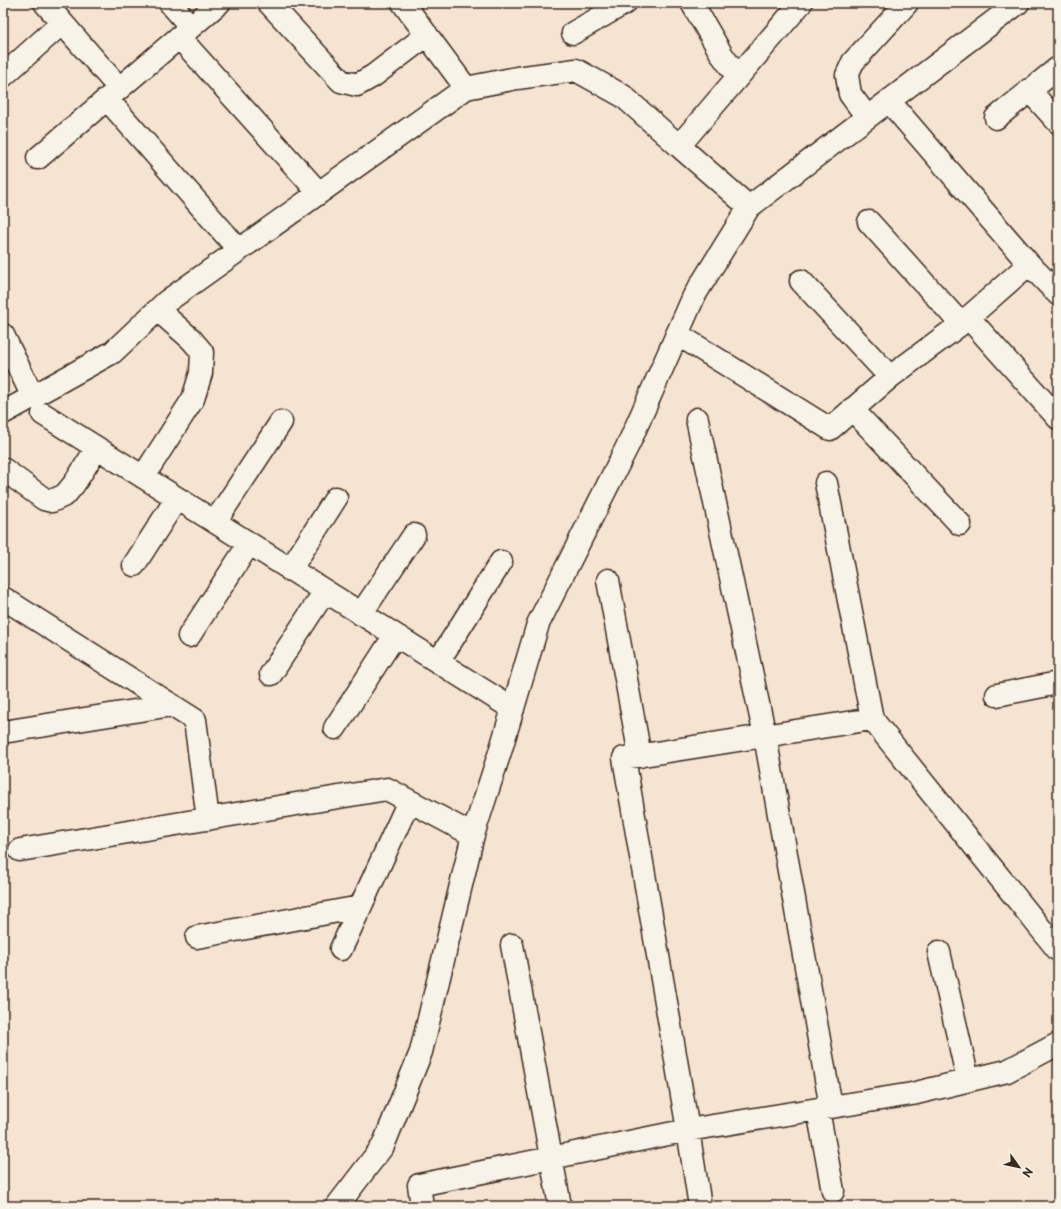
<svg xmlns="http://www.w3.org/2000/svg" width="1061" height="1209" font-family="'Playpen Sans',sans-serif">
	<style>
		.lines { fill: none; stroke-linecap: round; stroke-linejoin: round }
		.minor-casing { stroke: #3b2a1e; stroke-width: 25 }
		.minor { stroke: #f7f3e8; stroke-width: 22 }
	</style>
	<rect width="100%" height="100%" fill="#f6e4d3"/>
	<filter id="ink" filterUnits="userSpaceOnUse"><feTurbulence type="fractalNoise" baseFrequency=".025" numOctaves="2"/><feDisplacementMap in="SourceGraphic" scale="8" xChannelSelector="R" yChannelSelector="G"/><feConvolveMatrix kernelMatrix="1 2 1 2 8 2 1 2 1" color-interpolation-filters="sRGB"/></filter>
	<g filter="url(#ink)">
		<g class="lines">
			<defs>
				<path id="minor" d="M45 3 119 88
					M170 3 191 27
					M269 3 341 81 357 85 373 76 427 35
					M403 3 466 88
					M692 3 722 55 738 77
					M801 3 679 146 749 207 1018 3
					M573 33 625 3
					M179 37 319 193
					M3 76 62 23
					M1029 90 1058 122
					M107 99 239 250
					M867 117 850 94 847 75 853 62 907 3
					M996 118 1058 68
					M38 158 219 3
					M869 222 961 324
					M1029 264 1058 294
					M801 281 890 377
					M968 317 1058 418
					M677 334 830 429 890 377 961 324 1029 264 889 101
					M3 335 33 397
					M852 409 960 524
					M3 413 113 352 166 302 466 88 517 78 576 70 623 96 679 146
					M43 414 513 709
					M697 419 765 736 831 1107
					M3 469 44 499 52 501 65 495 74 484 97 448
					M143 477 193 399 201 373 202 352 191 339 158 310
					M215 522 281 422
					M134 565 177 498
					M290 570 336 498
					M608 580 640 756
					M3 598 195 720 208 819
					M361 614 414 535
					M189 636 249 544
					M438 662 501 562
					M271 674 325 591
					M997 695 1058 683
					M872 719 1058 950
					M335 728 395 635
					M3 732 172 705
					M20 850 387 789 473 835
					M197 937 360 907
					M512 945 560 1206
					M341 949 409 801
					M939 952 968 1080
					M818 1110 833 1191
					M337 1206 383 1146 421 1052 473 835 500 752 538 624 629 443 694 296 749 207
					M422 1206 419 1185 688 1130 912 1094 1007 1071 1058 1044
					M700 1206 688 1130 624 758 872 719 826 483"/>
			</defs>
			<use href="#minor" class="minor-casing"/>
			<use href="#minor" class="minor"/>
		</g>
	</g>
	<rect width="1061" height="1209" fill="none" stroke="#f7f3e8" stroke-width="16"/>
	<rect x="8" y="8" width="1045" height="1193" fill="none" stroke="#3b2a1e" stroke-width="1.5" filter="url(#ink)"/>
	<g transform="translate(1019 1167) rotate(123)" stroke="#f7f3e8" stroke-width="3" paint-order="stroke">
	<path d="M0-3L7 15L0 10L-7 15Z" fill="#3b2a1e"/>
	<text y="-6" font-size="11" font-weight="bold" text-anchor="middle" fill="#3b2a1e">N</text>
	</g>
</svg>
